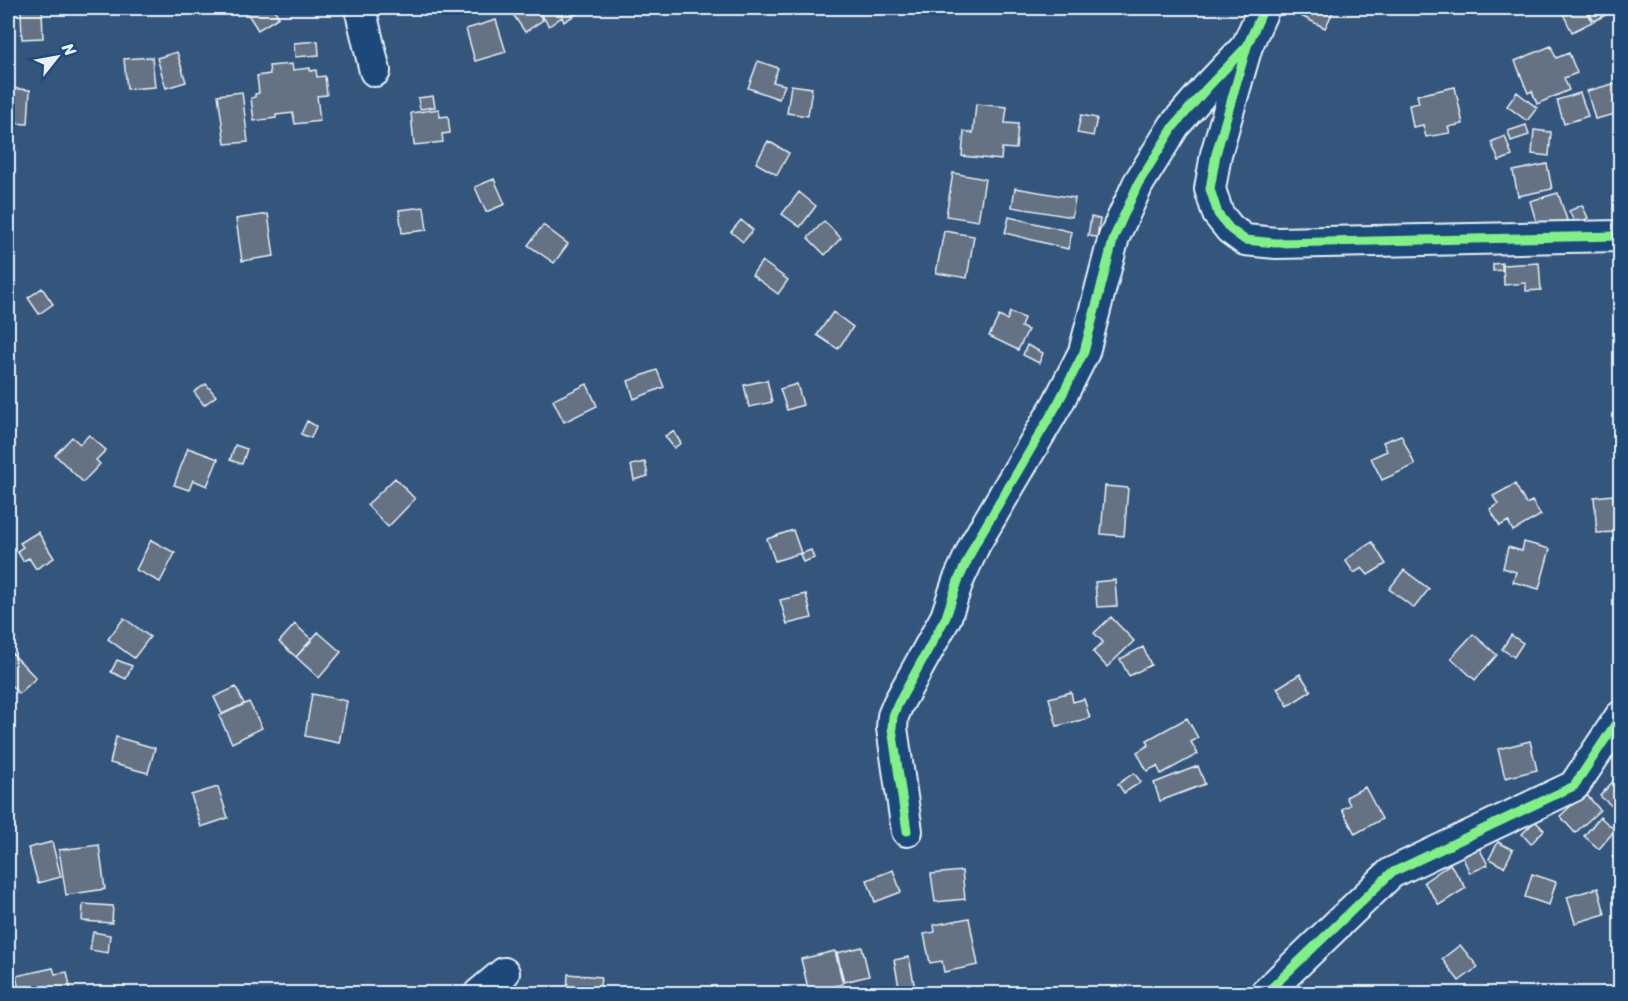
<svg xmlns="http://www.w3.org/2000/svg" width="1628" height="1001" font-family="Sriracha,sans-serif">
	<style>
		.building { fill: #657284; stroke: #e8f1f8; stroke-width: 1.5 }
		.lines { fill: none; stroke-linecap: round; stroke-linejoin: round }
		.minor-casing { stroke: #e8f1f8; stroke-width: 34 }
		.minor { stroke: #1f4a7a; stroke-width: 30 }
		.cycleway-casing { stroke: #1f4a7a; stroke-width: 13 }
		.cycleway { stroke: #82f089; stroke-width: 9 }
	</style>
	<rect width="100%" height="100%" fill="#34567d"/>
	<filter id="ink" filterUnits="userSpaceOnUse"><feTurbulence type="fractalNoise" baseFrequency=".0167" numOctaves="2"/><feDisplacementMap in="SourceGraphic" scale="12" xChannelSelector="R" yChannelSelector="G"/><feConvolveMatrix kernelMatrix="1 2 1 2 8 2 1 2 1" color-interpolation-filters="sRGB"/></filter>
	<g filter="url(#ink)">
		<path class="building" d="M244 8H273L279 17 258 30Z
			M520 8H535L543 20 525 32 512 13Z
			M537 8H586L564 22 562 17 549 26Z
			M1285 8H1335L1325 28Z
			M1577 8H1584L1592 22 1572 32 1563 14Z
			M1586 8H1619L1594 21Z
			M21 10H42L43 38 22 39Z
			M496 20 506 52 475 61 466 29Z
			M318 41 319 55 295 57 294 43Z
			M1551 46 1556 58 1569 53 1577 73 1564 78 1569 90 1537 104 1532 91 1528 93 1515 61Z
			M177 52 186 82 166 88 157 58Z
			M152 57 155 87 127 89 124 59Z
			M758 61 778 68 773 82 785 85 779 99 748 88Z
			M292 64 293 70 310 68V71L316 70 317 77 325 76 327 95 317 96 320 121 295 124 293 113 276 115V118L254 121 251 98 255 97V94L259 93 257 76 270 74 269 66Z
			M1620 82V113L1595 119 1587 91Z
			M791 85 812 88 808 116 787 113Z
			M1455 87 1463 124 1448 127 1450 133 1426 137 1423 125 1413 127 1409 105 1419 103 1417 95Z
			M8 88 30 90 28 124 8 123Z
			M242 92 248 142 225 144 218 95Z
			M1517 92 1537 108 1527 121 1507 106Z
			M1580 93 1588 116 1564 124 1557 100Z
			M433 96 435 107 420 109 418 98Z
			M976 104 1007 107 1005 123 1018 124 1016 149 1002 148 1001 160 962 156 964 131 973 133Z
			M439 109 440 117 448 116 450 133 442 134 443 142 414 145 411 113Z
			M1081 115 1097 118 1093 136 1077 133Z
			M1526 125 1529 135 1511 141 1508 131Z
			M1534 130 1551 132 1549 156 1532 154Z
			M1505 136 1512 156 1499 161 1491 142Z
			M768 141 789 153 777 175 756 163Z
			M1547 164 1552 189 1518 196 1513 171Z
			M953 173 985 179 978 221 946 216Z
			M494 179 505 204 486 212 475 187Z
			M1015 188 1075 198 1072 217 1012 207Z
			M799 192 816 206 800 227 782 214Z
			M1558 193 1568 223 1539 231 1530 201Z
			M1582 205 1588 218 1576 225 1569 211Z
			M424 207 427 230 402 233 399 210Z
			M268 214 274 256 242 261 236 219Z
			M1009 217 1072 232 1068 249 1005 233Z
			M1091 217 1100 219 1097 237 1088 236Z
			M741 220 753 230 743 242 731 232Z
			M824 221 841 238 825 255 808 238Z
			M543 225 568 244 554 263 528 245Z
			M944 231 974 236 967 278 936 273Z
			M762 261 788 280 778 294 752 275Z
			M1502 263V270L1493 271V264Z
			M1539 263 1541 290 1526 291V283L1504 285 1503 265Z
			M1620 264V289L1616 265Z
			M42 288 53 304 39 314 28 298Z
			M833 312 853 327 838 349 817 335Z
			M1010 312 1024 318 1021 327 1028 330 1018 350 989 336 999 316 1007 320Z
			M1027 345 1043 353 1039 363 1023 355Z
			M657 370 664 387 634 399 628 381Z
			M767 380 772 402 749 407 744 385Z
			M206 384 216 396 204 405 194 392Z
			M587 384 597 406 564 422 553 400Z
			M797 384 803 405 787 410 780 389Z
			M307 421 316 426 311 438 301 434Z
			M673 431 681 443 674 448 665 436Z
			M89 435 106 450 96 460 100 464 83 482 55 455 72 437 80 444Z
			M1401 435 1415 465 1382 480 1371 458 1387 451 1383 442Z
			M235 445 247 449 242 464 230 460Z
			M188 448 218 459 207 486 193 480 189 490 174 485Z
			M645 462 648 476 634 480 631 465Z
			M395 478 415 499 388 527 367 505Z
			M1515 484 1526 504 1532 501 1541 515 1513 531 1508 521 1500 526 1490 509 1498 504 1493 496Z
			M1105 486 1128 488 1124 536 1101 534Z
			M1613 495 1616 532 1597 533 1594 497Z
			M793 530 801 553 775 561 767 539Z
			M38 532 54 558 36 569 29 558 23 561 17 551 23 547 20 543Z
			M151 540 175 553 160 582 136 570Z
			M1372 542 1386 564 1368 575 1362 568 1354 573 1345 560Z
			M1524 542 1550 549 1539 589 1513 582 1516 572 1503 568 1508 547 1522 551Z
			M811 550 814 558 803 562 800 554Z
			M1404 570 1429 589 1414 608 1389 589Z
			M1115 580 1117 606 1097 607 1095 582Z
			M806 594 812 618 787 624 780 600Z
			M1111 617 1134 641 1107 667 1093 652 1103 642 1094 633Z
			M124 618 150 637 134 658 108 639Z
			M295 624 312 640 296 657 279 642Z
			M318 632 341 652 319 678 296 657Z
			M1473 634 1497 655 1475 680 1451 658Z
			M1511 635 1523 643 1514 657 1502 649Z
			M1143 647 1151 665 1129 676 1120 659Z
			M12 653 36 678 19 694 8 682V658Z
			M117 660 132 666 126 679 111 672Z
			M1300 674 1311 691 1288 706 1277 688Z
			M236 687 244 704 222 714 214 697Z
			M1071 692 1073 702 1084 699 1090 718 1057 726 1049 698Z
			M312 694 347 701 339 743 305 736Z
			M249 702 262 728 232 743 219 716Z
			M1187 718 1198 738 1191 742 1198 754 1161 774 1157 766 1147 771 1137 752 1149 745 1147 740Z
			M116 737 155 748 148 773 110 763Z
			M1530 741 1537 770 1505 778 1498 749Z
			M1198 766 1205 784 1160 801 1154 783Z
			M1134 773 1141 782 1124 793 1118 784Z
			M1616 778 1620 781V813L1600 796Z
			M218 787 228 818 201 827 191 795Z
			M1365 787 1382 819 1355 834 1342 809 1350 805 1346 797Z
			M1585 793 1600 810 1575 833 1560 816Z
			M1600 817 1615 830 1599 849 1584 836Z
			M1535 821 1544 830 1531 844 1522 834Z
			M52 842 61 877 38 883 28 848Z
			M1498 842 1513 850 1504 867 1489 859Z
			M99 845 105 889 66 895 59 850Z
			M1479 848 1488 865 1470 873 1462 856Z
			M1620 851V867L1612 857Z
			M1450 864 1466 888 1439 905 1424 882Z
			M893 870 901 892 875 902 867 880Z
			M962 871 965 899 935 902 931 874Z
			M1532 874 1556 882 1549 905 1525 897Z
			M1598 888 1605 914 1575 923 1567 897Z
			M83 904 113 906 112 923 82 921Z
			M969 918 978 965 944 972 942 961 930 963 924 934 935 932 934 925Z
			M93 932 110 935 108 953 90 950Z
			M1460 945 1478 967 1459 981 1442 959Z
			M862 947 869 976 844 982 837 953Z
			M835 951 843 984 809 992 801 959Z
			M909 957 915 989 900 992 894 960Z
			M53 968 55 974 67 972 71 991 65 992 66 994H11L10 992 19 990 16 976Z
			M568 974 601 977 599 994H567Z"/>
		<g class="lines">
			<defs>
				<path id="minor" d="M360 8 375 71
					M1264 8 1247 46 1216 154 1210 189 1218 214 1230 229 1245 240 1276 243 1620 236
					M907 831 892 728 893 716 898 704 946 617 958 581 975 544 1058 403 1084 352 1114 237 1138 184 1174 126 1207 88 1247 46
					M479 994 504 973
					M1265 994 1391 873 1574 786 1620 717"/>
			</defs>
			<use href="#minor" class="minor-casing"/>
			<use href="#minor" class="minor"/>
			<defs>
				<path id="cycleway" d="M1264 8 1247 46 1216 154 1210 189 1218 214 1230 229 1245 240 1276 243 1620 236
					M907 831 892 728 893 716 898 704 946 617 958 581 975 544 1058 403 1084 352 1114 237 1138 184 1174 126 1207 88 1247 46
					M1265 994 1391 873 1574 786 1620 717"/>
			</defs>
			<use href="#cycleway" class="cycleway-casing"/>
			<use href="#cycleway" class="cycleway"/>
		</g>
	</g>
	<rect width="1628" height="1001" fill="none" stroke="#1f4a7a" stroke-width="30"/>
	<rect x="15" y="15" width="1598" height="971" fill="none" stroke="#e8f1f8" stroke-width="2" filter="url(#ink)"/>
	<g transform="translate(57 57) rotate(59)" stroke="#1f4a7a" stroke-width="4.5" paint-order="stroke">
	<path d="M0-4.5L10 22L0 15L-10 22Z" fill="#e8f1f8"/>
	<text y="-9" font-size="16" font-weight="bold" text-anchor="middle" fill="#e8f1f8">N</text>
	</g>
</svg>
